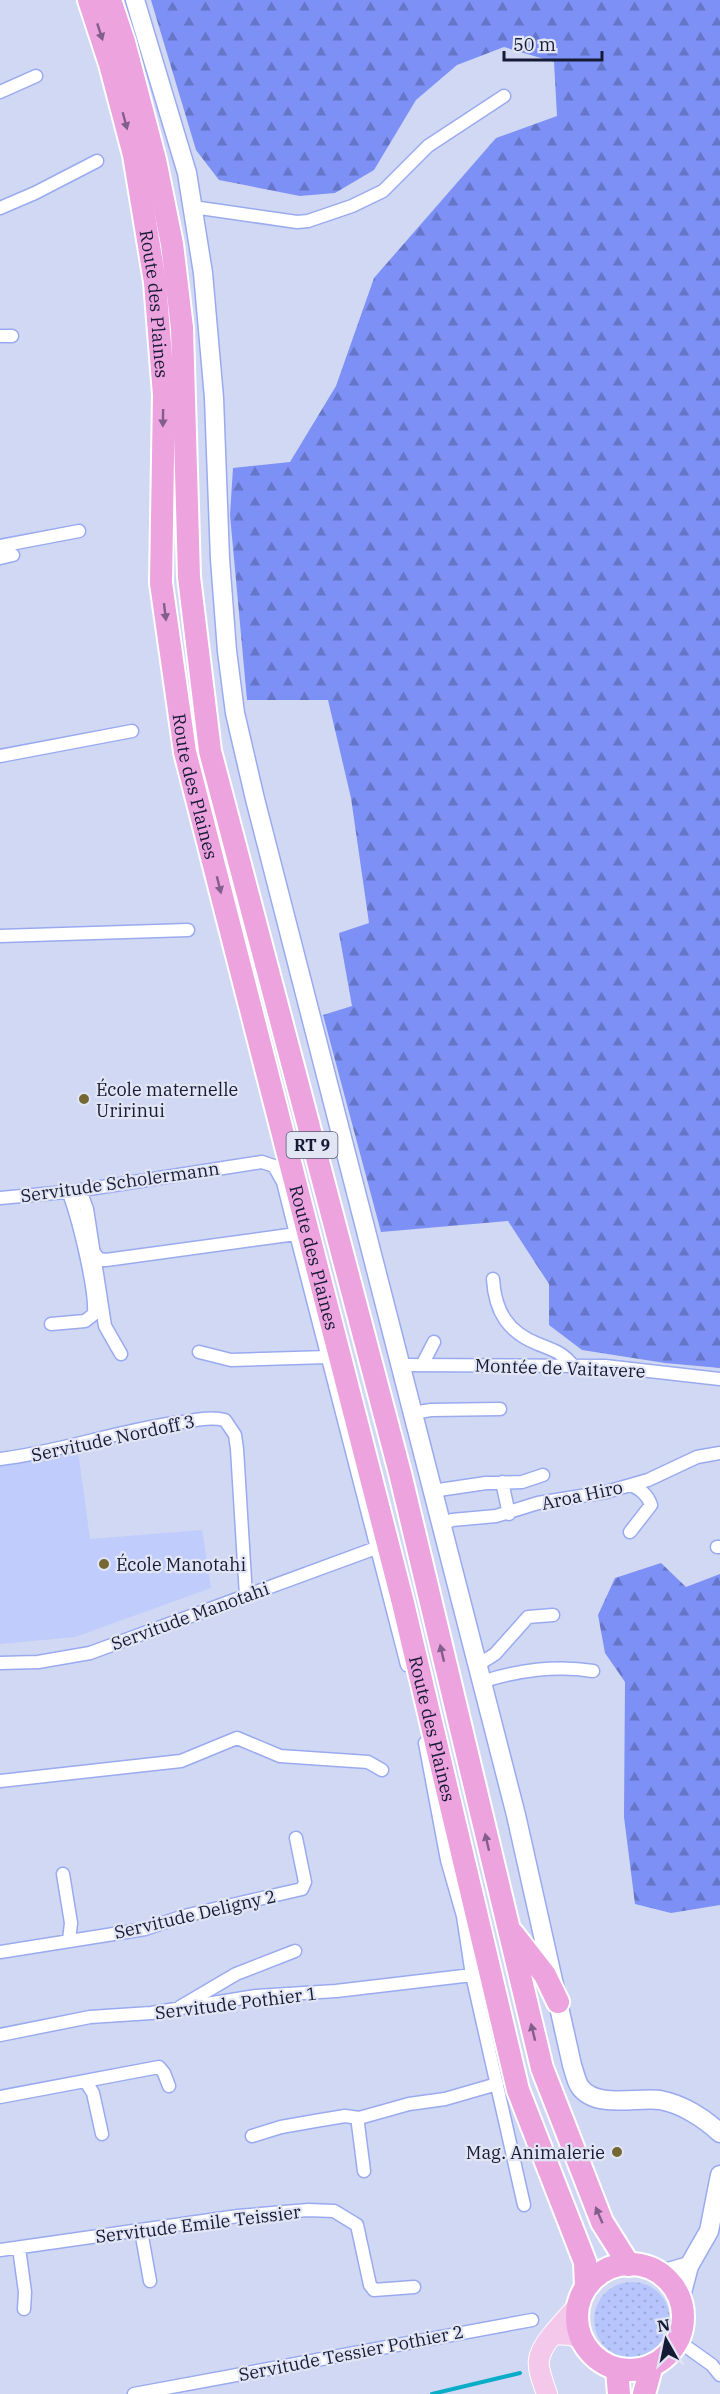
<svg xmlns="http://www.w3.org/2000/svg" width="720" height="2394" font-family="'IBM Plex Serif',serif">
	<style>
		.built { fill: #c0ccfb }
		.grass { fill: url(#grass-dots) }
		.forest { fill: url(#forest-firs) }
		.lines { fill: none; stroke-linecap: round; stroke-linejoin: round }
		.stream { stroke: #0aadc7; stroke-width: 4 }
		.street-casing { stroke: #9aaaef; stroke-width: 15 }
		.secondary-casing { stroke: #9aaaef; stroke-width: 21 }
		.primary-casing { stroke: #fff; stroke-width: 22 }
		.highway-casing { stroke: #fff; stroke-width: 26 }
		.street { stroke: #fff; stroke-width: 12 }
		.secondary { stroke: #fff; stroke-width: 18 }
		.primary { stroke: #f4c8eb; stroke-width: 20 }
		.highway { stroke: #eda3de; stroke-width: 22 }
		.oneway { fill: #825f8a }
		.poi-dot { fill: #756734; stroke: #e1e5f4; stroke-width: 2 }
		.labels { text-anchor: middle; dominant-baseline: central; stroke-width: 4.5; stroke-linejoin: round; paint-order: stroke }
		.shield { fill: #e1e5f4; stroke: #53586e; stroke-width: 1.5 }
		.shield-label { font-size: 16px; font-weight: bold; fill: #161b35 }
		.street-label { font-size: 18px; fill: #161b35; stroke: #e1e5f4 }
		.poi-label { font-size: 18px; fill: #161b35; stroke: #e1e5f4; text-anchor: start }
	</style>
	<defs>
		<pattern id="grass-dots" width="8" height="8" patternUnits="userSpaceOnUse" patternTransform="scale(1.5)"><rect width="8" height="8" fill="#b7c5fd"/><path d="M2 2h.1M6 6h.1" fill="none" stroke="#9da9d9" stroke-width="1.8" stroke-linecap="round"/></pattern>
		<pattern id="forest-firs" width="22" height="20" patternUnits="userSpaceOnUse" patternTransform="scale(1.5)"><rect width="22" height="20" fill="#7d90f5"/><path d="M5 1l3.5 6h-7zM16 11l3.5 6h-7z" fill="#6575c7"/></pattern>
	</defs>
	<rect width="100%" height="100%" fill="#d0d8f4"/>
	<path class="built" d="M78 1451 90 1539 202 1530 211 1588 75 1637 0 1644V1464Z"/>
	<path class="grass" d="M594 2320a38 38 0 1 1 76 0a38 38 0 1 1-76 0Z"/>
	<path class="forest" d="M151 0H720V1368L665 1363 582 1350 549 1325V1284L508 1221 381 1232 323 1015 352 1006 339 933 369 923 351 798 328 700H247L230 515 233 468 290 462 336 386 374 278 496 138 557 116 554 62 504 47 457 65 416 100 374 170 335 193 300 196 219 180 196 150Z
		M661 1563 686 1587 720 1574V1905L671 1913 635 1904 624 1817 625 1682 605 1653 598 1615 615 1578Z"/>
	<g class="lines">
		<path class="stream" d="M432 2394 520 2373"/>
		<defs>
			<path id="street" d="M0 92 36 76
				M193 207 297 222 308 221 352 206 383 191 428 146 504 96
				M0 208 35 193 97 161
				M0 336H12
				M0 546 79 531
				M0 558 13 555
				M0 756 132 731
				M0 936 188 930
				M80 1190 87 1209 105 1326 121 1354
				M0 1198 76 1191 262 1162 274 1166 283 1182 296 1234 407 1665
				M95 1254 99 1259 106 1260 296 1234
				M493 1279C495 1312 508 1332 538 1344 553 1350 564 1353 573 1366
				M51 1324 85 1321 94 1314C96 1289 78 1216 68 1191
				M199 1352 231 1360 327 1357
				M399 1365 605 1366 720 1379
				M422 1365 434 1342
				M412 1413 431 1410 500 1409
				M0 1459C60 1452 116 1431 175 1423 192 1421 209 1416 225 1420L235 1435 237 1449 246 1596
				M502 1482 509 1514
				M432 1491 486 1483 522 1482 543 1475
				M441 1525 452 1520 496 1516 538 1503 606 1492 648 1480 697 1457 720 1453
				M630 1532 651 1505C647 1494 641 1490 631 1485
				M717 1547H720
				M0 1663 38 1662 90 1653 376 1548
				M478 1665 495 1654 528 1617 553 1615
				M482 1682C517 1670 557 1665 593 1671
				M425 1743 447 1860 463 1916 472 1975 524 2205
				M0 1781 181 1761 237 1738 280 1756 368 1762 382 1770
				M63 1874 71 1923 69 1940
				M0 1952 145 1929 184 1916 302 1889 305 1882 296 1838
				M180 2007 236 1974 295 1951
				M0 2035 90 2017 151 2013 256 1996 336 1991 472 1975
				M86 2082 93 2093 102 2134
				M0 2097 159 2067 164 2073 169 2086
				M359 2118 358 2124 364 2171
				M252 2136 281 2127 315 2121 345 2116 359 2118 409 2104 445 2099 497 2084
				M141 2231 150 2281
				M19 2248 25 2292 24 2309
				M0 2250 238 2216 308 2210 334 2211 357 2225 370 2285 374 2290 414 2287
				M677 2340 712 2365 720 2375
				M134 2394 532 2320"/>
			<path id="secondary" d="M135 0 187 173 203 273 214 398 220 559 227 651 235 713 255 799 516 1815 572 2065C574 2071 576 2081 580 2087 596 2109 637 2097 660 2100 682 2104 704 2118 720 2133
				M661 2274 689 2266
				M680 2300 689 2266 709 2231 720 2175"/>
			<path id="primary" d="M554 2334 571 2335 581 2339
				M547 2394C537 2366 533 2358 553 2334 561 2325 569 2315 578 2306"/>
			<g id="highway">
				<path id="s1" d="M89 0 110 64 134 155 155 282 164 395 161 583 185 752 403 1603 518 2090 585 2262 586 2287"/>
				<path d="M110 0 124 42 155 160 172 244 182 328 189 577 210 751 400 1473 542 2068 602 2222 629 2265"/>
				<path d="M513 1934 545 1975 558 2002"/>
				<circle cx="630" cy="2317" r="53"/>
				<path d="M617 2369 619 2394"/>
				<path d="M644 2394 652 2365"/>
			</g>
		</defs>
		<use href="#street" class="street-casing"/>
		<use href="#secondary" class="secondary-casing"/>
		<use href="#primary" class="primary-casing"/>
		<use href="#highway" class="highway-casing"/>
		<use href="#street" class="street"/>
		<use href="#secondary" class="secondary"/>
		<use href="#primary" class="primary"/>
		<use href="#highway" class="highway"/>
	</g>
	<defs><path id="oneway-solid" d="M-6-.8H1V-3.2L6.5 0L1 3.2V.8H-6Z" transform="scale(1.5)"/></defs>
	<g class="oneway">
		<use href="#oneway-solid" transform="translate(100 32) rotate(72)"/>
		<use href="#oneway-solid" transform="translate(125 121) rotate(75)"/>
		<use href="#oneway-solid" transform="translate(163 418) rotate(91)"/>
		<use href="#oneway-solid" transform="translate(165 612) rotate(83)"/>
		<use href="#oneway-solid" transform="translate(219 885) rotate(76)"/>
		<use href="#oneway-solid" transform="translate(442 1653) rotate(-103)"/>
		<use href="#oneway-solid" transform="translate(487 1842) rotate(-103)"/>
		<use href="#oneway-solid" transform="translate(533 2032) rotate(-104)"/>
		<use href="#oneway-solid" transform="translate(599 2215) rotate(-113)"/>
	</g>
	<g class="poi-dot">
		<circle cx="84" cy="1099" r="6"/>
		<circle cx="104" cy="1564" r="6"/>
		<circle cx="617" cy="2152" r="6"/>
	</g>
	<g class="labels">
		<rect class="shield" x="286.5" y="1132" width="51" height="26" rx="4.5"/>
		<g class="shield-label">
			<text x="312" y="1145">RT 9</text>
		</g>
		<g class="street-label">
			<text stroke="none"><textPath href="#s1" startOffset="312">Route des Plaines</textPath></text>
			<text stroke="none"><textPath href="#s1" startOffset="798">Route des Plaines</textPath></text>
			<text transform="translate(120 1182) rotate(-8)">Servitude Scholermann</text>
			<text stroke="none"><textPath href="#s1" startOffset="1284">Route des Plaines</textPath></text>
			<text transform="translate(560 1368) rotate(2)">Montée de Vaitavere</text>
			<text transform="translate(113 1438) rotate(-12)">Servitude Nordoff 3</text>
			<text transform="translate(582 1495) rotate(-12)">Aroa Hiro</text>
			<text transform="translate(190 1616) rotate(-20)">Servitude Manotahi</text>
			<text stroke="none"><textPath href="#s1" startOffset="1770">Route des Plaines</textPath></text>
			<text transform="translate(195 1914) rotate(-13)">Servitude Deligny 2</text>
			<text transform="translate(236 2003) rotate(-7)">Servitude Pothier 1</text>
			<text transform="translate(198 2224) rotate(-7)">Servitude Emile Teissier</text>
			<text transform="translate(351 2353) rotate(-11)">Servitude Tessier Pothier 2</text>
		</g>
		<g class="poi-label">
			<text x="96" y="1089">École maternelle<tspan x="96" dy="21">Uririnui</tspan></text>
			<text x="116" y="1564">École Manotahi</text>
			<text x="605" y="2152" text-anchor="end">Mag. Animalerie</text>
		</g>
	</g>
	<g transform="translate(666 2340) rotate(351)" stroke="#e1e5f4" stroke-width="4.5" paint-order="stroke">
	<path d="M0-4.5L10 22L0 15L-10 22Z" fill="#161b35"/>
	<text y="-9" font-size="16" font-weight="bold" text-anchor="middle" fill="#161b35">N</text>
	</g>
	<path d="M504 51v9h98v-9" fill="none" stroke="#161b35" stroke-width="3"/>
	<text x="513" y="51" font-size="18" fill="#161b35" stroke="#e1e5f4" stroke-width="4.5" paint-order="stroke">50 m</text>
</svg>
